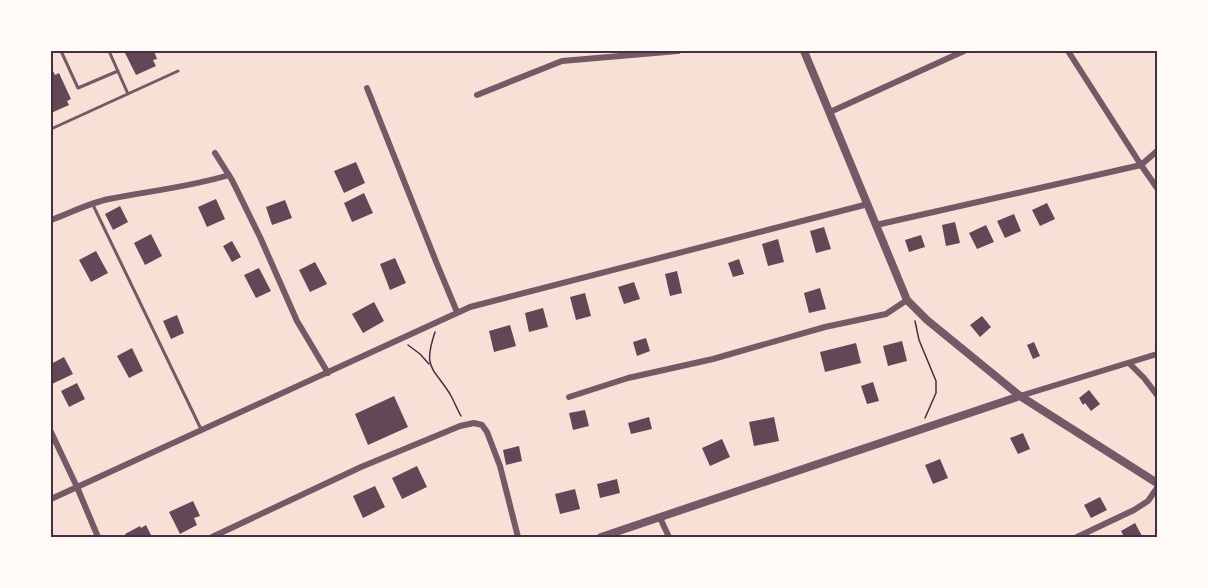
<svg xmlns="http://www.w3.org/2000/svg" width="1208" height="588" font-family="'Work Sans',sans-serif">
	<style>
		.building { fill: #644757 }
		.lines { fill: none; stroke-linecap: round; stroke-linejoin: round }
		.path { stroke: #4a2c40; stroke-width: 1.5 }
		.service { stroke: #755966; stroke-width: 3 }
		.minor { stroke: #755966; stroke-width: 6 }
		.tertiary { stroke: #755966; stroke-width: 8 }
		.neatline { fill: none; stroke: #4a2c40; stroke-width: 2 }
	</style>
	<rect width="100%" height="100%" fill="#f7e1d7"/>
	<path class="building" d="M124 51H154L157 59 153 60 156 66 136 75Z
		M51 67 55 75 59 73 71 99 67 101 69 105 51 113Z
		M356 162 365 183 344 193 334 171Z
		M364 193 373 213 352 222 344 203Z
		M216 199 225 219 207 227 198 207Z
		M285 200 292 218 272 225 266 207Z
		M1047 203 1055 219 1040 226 1032 210Z
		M120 206 128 222 113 230 105 214Z
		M1014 214 1021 231 1005 238 997 221Z
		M955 222 960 243 946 246 942 225Z
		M986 225 994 242 977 249 969 233Z
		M824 227 831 249 816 253 810 231Z
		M151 234 162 256 145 265 134 243Z
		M921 235 925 247 909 252 905 240Z
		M778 239 784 262 768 266 762 244Z
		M232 241 241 257 232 262 223 246Z
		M96 251 108 273 91 282 79 260Z
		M395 258 406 283 390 290 380 264Z
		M739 259 744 274 733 277 728 263Z
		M315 262 327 284 310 292 299 270Z
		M259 268 271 291 256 298 244 275Z
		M677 271 682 293 670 296 665 274Z
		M634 282 640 299 624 304 618 287Z
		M820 288 826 309 809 313 804 293Z
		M585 293 591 316 576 320 570 297Z
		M374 302 384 321 363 333 352 314Z
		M543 308 548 327 529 332 525 313Z
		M177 315 184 333 171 339 163 321Z
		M982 316 991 327 980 337 970 325Z
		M510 325 516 346 494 352 489 331Z
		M646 338 650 351 637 356 633 342Z
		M902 341 907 361 888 366 883 346Z
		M1034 342 1040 356 1033 359 1027 345Z
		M856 343 861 363 825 372 820 352Z
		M132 348 143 371 129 378 117 356Z
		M64 357 73 374 52 384 51 382V364Z
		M873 382 879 401 867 404 861 386Z
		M77 383 85 399 69 407 61 391Z
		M1089 390 1100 404 1091 411 1085 403 1083 405 1079 398Z
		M394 396 408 427 368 445 355 414Z
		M585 410 589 426 573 430 569 413Z
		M649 417 652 429 631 434 628 423Z
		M774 417 779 441 754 446 749 422Z
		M1023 433 1030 449 1018 454 1010 438Z
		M722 439 730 457 710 466 702 448Z
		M519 446 522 461 506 465 503 450Z
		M940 459 948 478 933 484 925 465Z
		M417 466 427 487 402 499 392 478Z
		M617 479 620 493 600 498 597 484Z
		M375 486 385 507 363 518 353 496Z
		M575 489 580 509 560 514 555 494Z
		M1100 497 1107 510 1091 518 1084 505Z
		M193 501 200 516 194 518 197 525 180 534 169 512Z
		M1135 523 1142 536 1124 537 1121 531Z
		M146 525 152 537H127L125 534 140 526 141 528Z"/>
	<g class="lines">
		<path class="path" d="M915 321 919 340 936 381V393L925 418
			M435 332C423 368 432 366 450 394 454 401 457 409 461 416
			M408 345 420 354 429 364"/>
		<path class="service" d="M61 51 78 88 118 71
			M109 51 128 94
			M51 129 178 71
			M93 205 201 429"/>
		<path class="minor" d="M1068 51 1141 165 1157 188
			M367 88 437 264 457 312
			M477 95 562 61 678 51
			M830 112 964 51
			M215 153 232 180 260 237 297 321 328 373
			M51 220C70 213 89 203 109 199 149 191 190 187 229 175
			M876 225 1141 165 1157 151
			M1129 363 1144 378 1157 395
			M1020 396 1157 354
			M569 397 628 378 713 359 825 327 886 314 907 300
			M51 432 77 487 98 537
			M51 499 470 307 868 204
			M660 518 669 537
			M212 537 361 467 460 426 474 423 482 425 487 432 500 466 518 537
			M1077 537 1134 510 1148 501 1157 488"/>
		<path class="tertiary" d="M804 51 907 300 927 320 1020 396 1157 483
			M601 537 1020 396"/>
	</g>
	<rect width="1208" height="588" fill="none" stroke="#fffaf5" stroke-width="105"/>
	<rect x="52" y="52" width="1104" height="484" class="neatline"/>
</svg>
